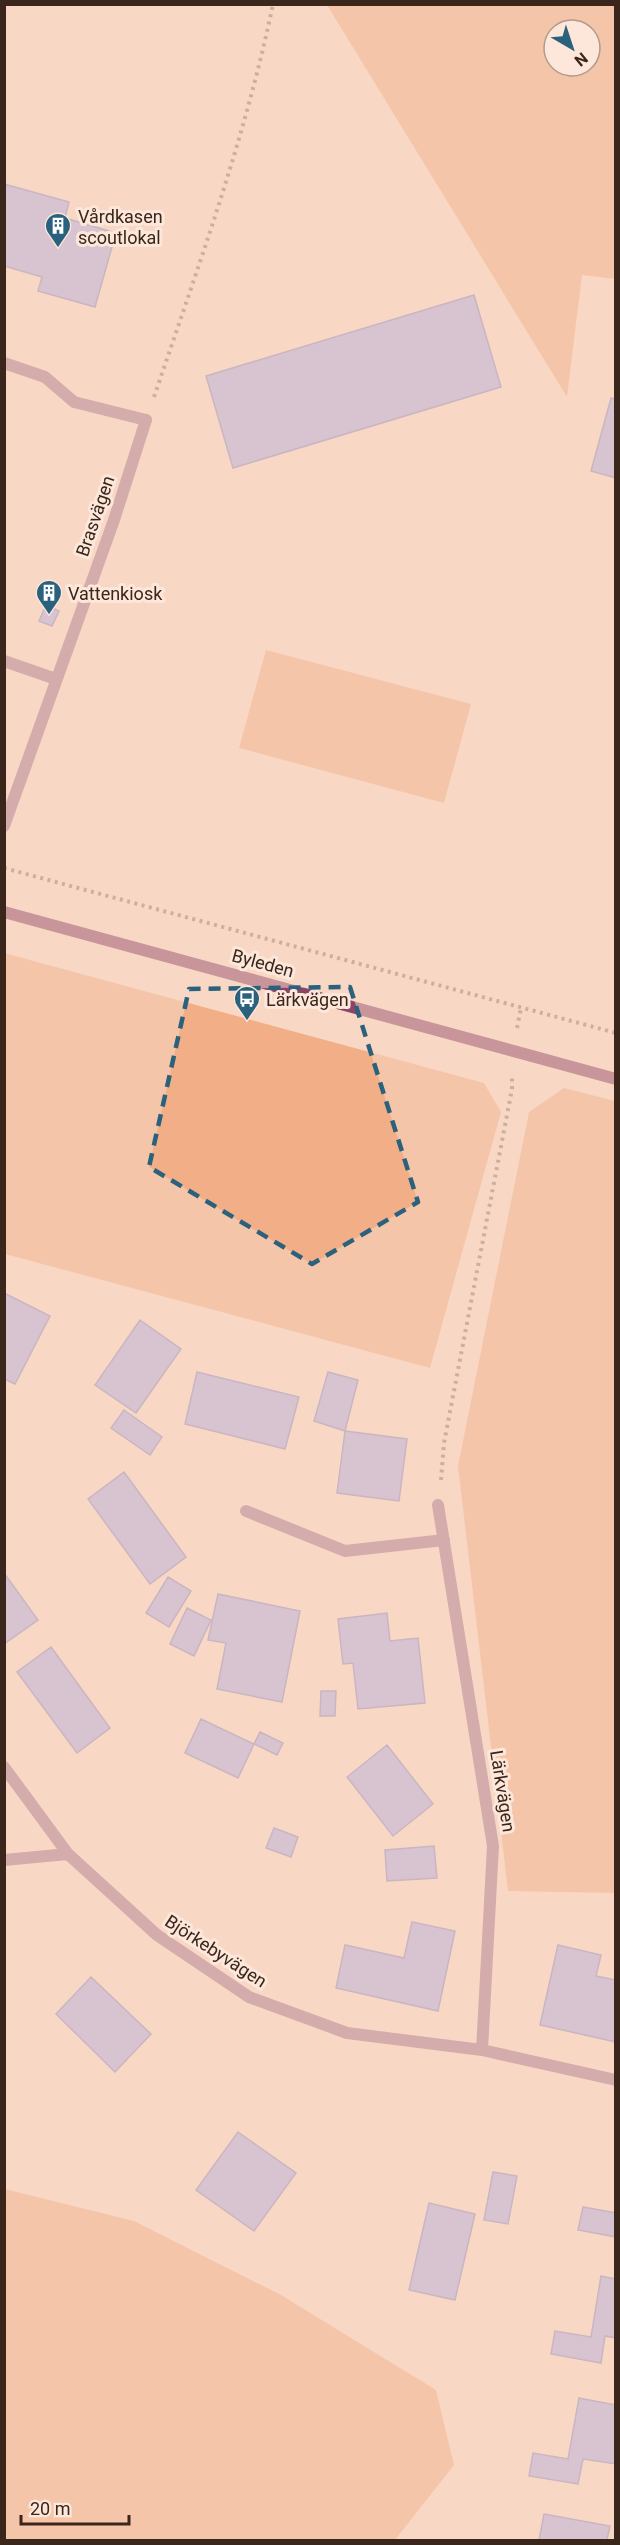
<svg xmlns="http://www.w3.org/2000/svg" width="620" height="2545" font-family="Roboto,sans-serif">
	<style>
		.green { fill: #f1ae87; fill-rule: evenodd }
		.building { fill: #b2aade; stroke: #928abc; stroke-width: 1.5 }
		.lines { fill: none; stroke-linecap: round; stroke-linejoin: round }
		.path { stroke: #987e6f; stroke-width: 4; stroke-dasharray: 3 4.5; stroke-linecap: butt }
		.lane { stroke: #ac778e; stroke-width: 12 }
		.street { stroke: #ac778e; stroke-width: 12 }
		.secondary { stroke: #8e4467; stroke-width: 12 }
		.marked { fill: none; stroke: #2a617c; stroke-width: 4.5; stroke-dasharray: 12 8; stroke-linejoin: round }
		.labels { text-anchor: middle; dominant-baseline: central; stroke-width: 6; stroke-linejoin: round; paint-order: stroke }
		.poi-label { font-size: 18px; fill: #3a261a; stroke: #fde7db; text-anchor: start }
		.street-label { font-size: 18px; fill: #3a261a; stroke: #fde7db }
	</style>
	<rect width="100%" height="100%" fill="#f8d8c5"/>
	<path class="green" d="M327 5H615V279L582 275 567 397ZM554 30H590V66H554Z
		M266 650 471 704 444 803 239 748Z
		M4 953 484 1083 501 1112 430 1368 5 1254Z
		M564 1088 615 1101V1893L508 1891 458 1466 529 1112Z
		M5 2189 134 2221 281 2295 436 2390 454 2465 395 2540H5Z"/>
	<path class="building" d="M4 184 69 202 65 218 116 233 95 307 38 291 42 277 4 266Z
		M474 295 501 387 233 468 206 376Z
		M611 398 616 399V478L591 471Z
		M46 605 59 611 52 626 39 621Z
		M4 1293 50 1316 15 1384 4 1379Z
		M140 1320 181 1349 136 1413 95 1385Z
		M197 1372 299 1397 285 1449 185 1424Z
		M328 1372 358 1380 345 1431 314 1421Z
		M124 1410 162 1437 150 1455 111 1428Z
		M345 1431 407 1439 399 1501 337 1493Z
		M124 1472 186 1557 150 1584 88 1499Z
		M4 1573 38 1620 4 1644Z
		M168 1577 191 1591 169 1627 146 1613Z
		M218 1594 300 1611 282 1702 217 1689 226 1643 208 1640Z
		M187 1608 211 1620 194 1656 170 1644Z
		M387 1613 390 1641 418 1638 425 1703 358 1709 353 1663 343 1664 338 1619Z
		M51 1647 110 1728 77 1753 17 1672Z
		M321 1691H336L335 1716H320Z
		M201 1719 254 1744 238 1778 185 1753Z
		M260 1732 283 1743 277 1755 254 1744Z
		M387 1745 433 1804 393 1836 347 1777Z
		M274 1828 298 1837 291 1857 266 1848Z
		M434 1846 437 1878 387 1881 385 1850Z
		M412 1922 455 1931 438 2011 336 1988 345 1945 404 1958Z
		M558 1945 601 1955 596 1976 616 1980V2042L540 2025Z
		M91 1977 151 2034 115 2072 56 2014Z
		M238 2132 296 2173 254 2231 196 2190Z
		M493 2172 517 2176 508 2224 484 2220Z
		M429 2203 475 2214 455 2300 409 2290Z
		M583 2207 616 2213V2237L578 2230Z
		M601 2276 616 2279V2338L605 2336 601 2363 551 2354 555 2331 591 2337Z
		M579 2398 616 2405V2464L583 2459 578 2484 529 2476 533 2453 568 2459Z
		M544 2514 610 2526 607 2540H539Z"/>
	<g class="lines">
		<path class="path" d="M154 397C198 267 245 139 273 4
			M4 868 616 1033
			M517 1028 521 1008
			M441 1480 444 1443 512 1089V1074"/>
		<path class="lane" d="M4 363 45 377 74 402 146 420
			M4 661 56 679"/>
		<path class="street" d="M4 826 114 520 146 420
			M438 1505 493 1846 482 2050
			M246 1511 345 1551 444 1540
			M4 1767 68 1854 157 1935 249 1997 347 2033 482 2050 616 2080
			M4 1860 68 1854"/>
		<path class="secondary" d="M4 912 616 1079"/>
	</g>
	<path d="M0 0H620V2545H0ZM350 987 418 1202 312 1264 149 1167 189 989Z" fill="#f8d8c5" fill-opacity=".55" fill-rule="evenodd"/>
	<path class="marked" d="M350 987 418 1202 312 1264 149 1167 189 989Z"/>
	<defs>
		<symbol id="building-pin" viewBox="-11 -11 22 30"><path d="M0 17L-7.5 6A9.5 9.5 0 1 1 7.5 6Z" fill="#2a617c" stroke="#fde7db"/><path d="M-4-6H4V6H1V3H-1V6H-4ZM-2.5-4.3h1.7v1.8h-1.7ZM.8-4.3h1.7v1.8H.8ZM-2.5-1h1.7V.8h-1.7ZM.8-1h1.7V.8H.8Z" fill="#fff"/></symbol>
		<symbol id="bus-pin" viewBox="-11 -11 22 30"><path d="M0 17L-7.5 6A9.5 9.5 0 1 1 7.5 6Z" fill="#2a617c" stroke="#fde7db"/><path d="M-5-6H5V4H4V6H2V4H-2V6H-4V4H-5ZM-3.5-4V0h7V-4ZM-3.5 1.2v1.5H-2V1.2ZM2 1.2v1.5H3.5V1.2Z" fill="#fff"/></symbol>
	</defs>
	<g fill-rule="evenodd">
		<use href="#building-pin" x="43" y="211" width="30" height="40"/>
		<use href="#building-pin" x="34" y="578" width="30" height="40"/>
		<use href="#bus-pin" x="232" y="984" width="30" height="40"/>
	</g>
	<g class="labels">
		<g class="poi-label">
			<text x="78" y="216">Vårdkasen<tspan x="78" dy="21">scoutlokal</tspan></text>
			<text x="68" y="593">Vattenkiosk</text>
			<text x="266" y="999">Lärkvägen</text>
		</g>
		<g class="street-label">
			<text transform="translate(95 516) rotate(-71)">Brasvägen</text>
			<text transform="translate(263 963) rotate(15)">Byleden</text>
			<text transform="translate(503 1791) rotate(81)">Lärkvägen</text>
			<text transform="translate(216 1951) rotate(33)">Björkebyvägen</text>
		</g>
	</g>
	<rect width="620" height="2545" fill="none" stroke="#3a261a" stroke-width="12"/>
	<g transform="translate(572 48) rotate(141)"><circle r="28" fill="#fde7db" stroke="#af9a8e" stroke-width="1.5"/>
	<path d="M0-4.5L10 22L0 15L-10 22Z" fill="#2a617c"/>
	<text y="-9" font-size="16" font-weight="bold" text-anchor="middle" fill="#3a261a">N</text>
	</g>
	<path d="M21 2515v9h108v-9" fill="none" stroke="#3a261a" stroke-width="3"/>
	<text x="30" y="2515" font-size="18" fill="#3a261a" stroke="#fde7db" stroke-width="4.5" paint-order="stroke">20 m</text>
</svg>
